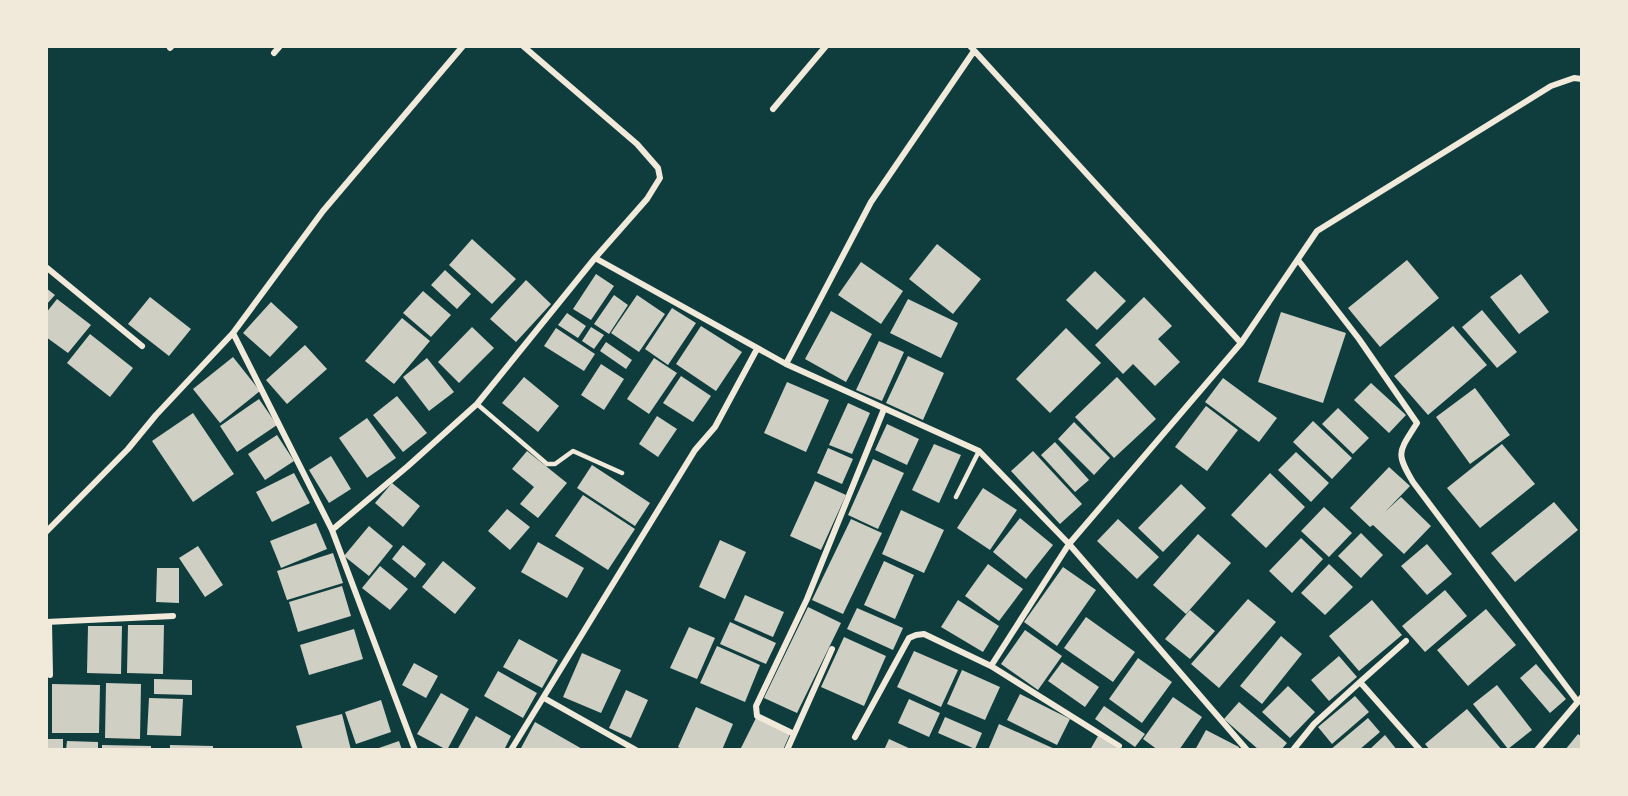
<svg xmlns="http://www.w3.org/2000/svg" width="1628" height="796" font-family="'DejaVu Sans',sans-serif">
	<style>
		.building { fill: #cfcfc3 }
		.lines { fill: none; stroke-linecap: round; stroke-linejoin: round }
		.service { stroke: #f1e9da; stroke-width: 4.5 }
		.minor { stroke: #f1e9da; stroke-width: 6 }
	</style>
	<rect width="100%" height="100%" fill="#0f3d3e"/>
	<path class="building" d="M472 239 516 279 492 304 449 265Z
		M937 244 981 279 953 314 909 279Z
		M1407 260 1439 298 1380 347 1348 308Z
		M861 262 903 291 881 324 838 295Z
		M445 270 471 294 457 309 431 285Z
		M1095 271 1126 301 1097 330 1066 300Z
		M596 274 614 286 591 320 573 309Z
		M1521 274 1549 312 1519 334 1490 297Z
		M526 280 551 304 516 342 490 319Z
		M46 288 55 295 46 305Z
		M423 291 451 315 431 337 403 313Z
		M614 295 628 305 609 334 594 324Z
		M637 295 665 314 639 352 611 333Z
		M150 297 191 329 169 356 128 324Z
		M1144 297 1172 326 1158 339 1180 362 1155 386 1133 364 1123 374 1095 345Z
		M57 299 91 325 68 353 46 337V313Z
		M908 299 958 323 941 358 890 333Z
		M271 302 298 327 270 357 243 333Z
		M672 308 696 323 668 365 645 349Z
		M1482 310 1517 352 1497 368 1462 327Z
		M831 311 872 334 846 382 805 359Z
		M1281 312 1346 333 1323 403 1258 382Z
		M567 313 586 326 578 338 558 325Z
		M402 318 430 341 394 384 365 361Z
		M701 326 742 352 716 391 676 364Z
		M1453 326 1487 365 1428 415 1394 376Z
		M472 327 494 348 459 383 438 362Z
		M591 327 604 335 594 349 582 341Z
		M556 328 595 354 584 371 544 346Z
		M1066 328 1101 363 1050 413 1016 379Z
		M90 334 133 368 110 397 67 363Z
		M879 341 904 352 882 401 856 390Z
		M606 342 632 360 626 369 600 351Z
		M305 345 327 369 287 404 266 380Z
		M908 356 944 373 923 420 886 403Z
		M233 357 260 391 220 423 193 389Z
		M427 358 454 392 429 411 403 377Z
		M654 358 677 373 649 414 627 399Z
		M601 364 624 379 604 410 581 395Z
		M681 376 711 396 693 422 663 403Z
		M524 377 559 406 538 432 502 403Z
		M1117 377 1156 419 1114 458 1075 417Z
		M1223 378 1277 418 1259 442 1205 402Z
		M787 382 829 400 806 452 764 433Z
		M1371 383 1406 415 1389 433 1354 400Z
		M1475 388 1510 435 1470 464 1436 417Z
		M397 396 427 433 403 452 373 415Z
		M259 399 277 425 237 452 220 426Z
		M848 403 870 413 852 454 829 445Z
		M1206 406 1238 430 1207 471 1175 447Z
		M1338 408 1369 438 1353 454 1322 424Z
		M193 413 234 474 193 502 152 441Z
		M657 416 677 429 658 457 639 444Z
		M367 418 396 458 367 478 339 438Z
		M1313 421 1352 458 1332 479 1293 442Z
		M1074 422 1110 458 1094 475 1058 439Z
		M887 424 919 439 907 465 875 450Z
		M277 435 294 461 265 480 248 454Z
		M1055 442 1089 480 1075 492 1041 455Z
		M934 444 961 455 939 503 912 490Z
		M1502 444 1535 484 1480 528 1447 488Z
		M828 448 853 459 842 484 817 473Z
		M527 451 567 483 538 518 520 504 534 487 512 469Z
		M1033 451 1082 504 1060 524 1011 471Z
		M1296 452 1329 483 1311 502 1278 470Z
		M331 456 351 489 329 503 309 470Z
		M873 459 904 473 878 529 848 515Z
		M592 465 650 503 635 526 577 488Z
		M1389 467 1410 486 1385 512 1401 497 1431 526 1404 554 1373 525 1370 527 1350 508Z
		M294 473 310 503 272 522 256 492Z
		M1270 473 1305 507 1266 548 1231 515Z
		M815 481 846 495 821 550 790 536Z
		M392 483 420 506 403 527 375 503Z
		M1181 484 1206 508 1163 552 1138 528Z
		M983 488 1017 510 990 550 957 528Z
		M583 495 635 529 608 570 555 536Z
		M1554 502 1578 530 1515 582 1491 553Z
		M1324 507 1352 533 1329 557 1301 531Z
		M507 509 530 527 510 550 488 531Z
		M901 510 944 530 924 573 882 554Z
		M1020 518 1053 545 1026 579 993 552Z
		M851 519 882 533 843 614 812 600Z
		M1118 519 1159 557 1137 579 1097 541Z
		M316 523 327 549 281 568 270 541Z
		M369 526 393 546 369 576 344 556Z
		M1361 533 1383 555 1361 578 1338 556Z
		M1198 534 1231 563 1186 614 1153 585Z
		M1301 538 1323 559 1292 593 1269 571Z
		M720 540 746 552 725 599 699 587Z
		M538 542 584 568 567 598 521 572Z
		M1427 544 1452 574 1427 595 1401 566Z
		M403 545 426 564 415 578 392 559Z
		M198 546 223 585 205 597 179 558Z
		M333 553 343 583 287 600 277 571Z
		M443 561 476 588 455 614 422 587Z
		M884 561 914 575 895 619 864 605Z
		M988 564 1023 589 999 621 965 596Z
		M1329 564 1353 587 1325 615 1301 593Z
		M380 566 408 589 390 610 362 588Z
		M1063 567 1096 590 1057 646 1024 622Z
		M157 568H179V603L156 602Z
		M342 586 351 616 298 632 289 602Z
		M1445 590 1467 616 1425 652 1402 626Z
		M745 595 784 612 773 637 734 620Z
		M1248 599 1276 622 1219 688 1191 664Z
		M958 600 999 626 983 652 941 627Z
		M1372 600 1402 635 1359 671 1329 636Z
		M808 607 841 623 797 713 764 698Z
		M857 608 903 628 893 650 847 629Z
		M1486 609 1516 645 1468 686 1437 650Z
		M1190 610 1215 631 1190 659 1165 639Z
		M1086 617 1135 652 1113 682 1064 648Z
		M730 622 776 643 766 664 720 644Z
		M128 625H164L163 674 127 673Z
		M88 626H122L121 674 87 673Z
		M689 627 715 638 697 679 670 668Z
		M354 629 363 659 309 675 300 645Z
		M1025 630 1062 656 1038 690 1001 664Z
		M1281 636 1302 654 1262 704 1240 686Z
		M844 637 886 656 864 706 821 687Z
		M519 639 558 660 542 688 503 667Z
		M717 646 760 665 745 702 700 683Z
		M914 651 958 670 941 707 897 687Z
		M582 653 621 670 601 713 563 697Z
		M1339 656 1357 677 1329 701 1311 680Z
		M1138 658 1172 682 1142 723 1109 699Z
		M1062 662 1099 687 1085 707 1048 681Z
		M414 663 438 676 426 698 402 685Z
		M1536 664 1566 699 1550 713 1520 678Z
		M962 670 1000 687 985 720 947 704Z
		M498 671 537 693 523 718 484 696Z
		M154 679 192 680V695L154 694Z
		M106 683 141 684 140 739 105 738Z
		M52 684 100 685 99 733H52Z
		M1497 685 1532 730 1508 749 1473 704Z
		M1288 686 1315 712 1290 738 1262 712Z
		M626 690 648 700 631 738 609 728Z
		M441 693 469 709 447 750 417 734Z
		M1020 694 1070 719 1057 745 1007 720Z
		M1355 696 1369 712 1332 744 1318 727Z
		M1173 697 1202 717 1179 750H1158L1143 739Z
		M149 698 183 699 181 736 147 735Z
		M909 699 940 713 929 737 898 723Z
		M381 700 391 732 356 744 345 712Z
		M1239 702 1287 743 1281 750H1259L1224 719Z
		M1104 706 1145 734 1135 747 1095 719Z
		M696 707 733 724 722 750H683L678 747Z
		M1467 709 1502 750H1430L1425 744Z
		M342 714 351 750H303L296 726Z
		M476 716 511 736 504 750H457Z
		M945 717 982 733 975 749 938 733Z
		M756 718 790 734 783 750H740Z
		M1368 718 1380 732 1359 750H1330Z
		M535 722 584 750H520Z
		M999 724 1057 750H988Z
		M1206 730 1239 747 1238 750H1195Z
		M1578 734 1582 737V750H1565Z
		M1385 735 1397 750H1369Z
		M1098 736 1120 750H1090Z
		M46 739H63V750H46Z
		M889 739 913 750H884Z
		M67 741 98 742V750H66Z
		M399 741 402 750H376V749Z
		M102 745 151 746V750H102Z
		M170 745 213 746V750H170Z"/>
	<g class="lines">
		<path class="service" d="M477 404 547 464H555L573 451 622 473
			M956 497 979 451"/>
		<path class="minor" d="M970 46 1241 343
			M170 48 172 46
			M274 53 280 46
			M773 109 826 46
			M595 258 786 364 979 451 1069 544 1247 750
			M1298 260 1359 339 1417 423C1399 452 1395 452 1413 482L1578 702
			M46 267 142 346
			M233 333 332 530 415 750
			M786 364 871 202 974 51
			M332 530 408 466 477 404 595 258 647 199 660 178 658 168 637 144 523 46
			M46 532 128 449 156 415 233 333 323 211 463 46
			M46 622 173 616
			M49 622 50 675
			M1406 641 1360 682 1420 750
			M991 666 1069 544 1241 343 1317 231 1551 86 1574 78 1582 79
			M544 698 636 750
			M794 734 757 716 756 706 807 599 884 409
			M855 737 909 638 916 635 924 634 991 666 1119 746
			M511 750 695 450 715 427 757 349
			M787 750 832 649
			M1293 750 1314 724 1360 682
			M1537 750 1582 697"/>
	</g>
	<rect width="1628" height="796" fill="none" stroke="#f1e9da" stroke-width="96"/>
</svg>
